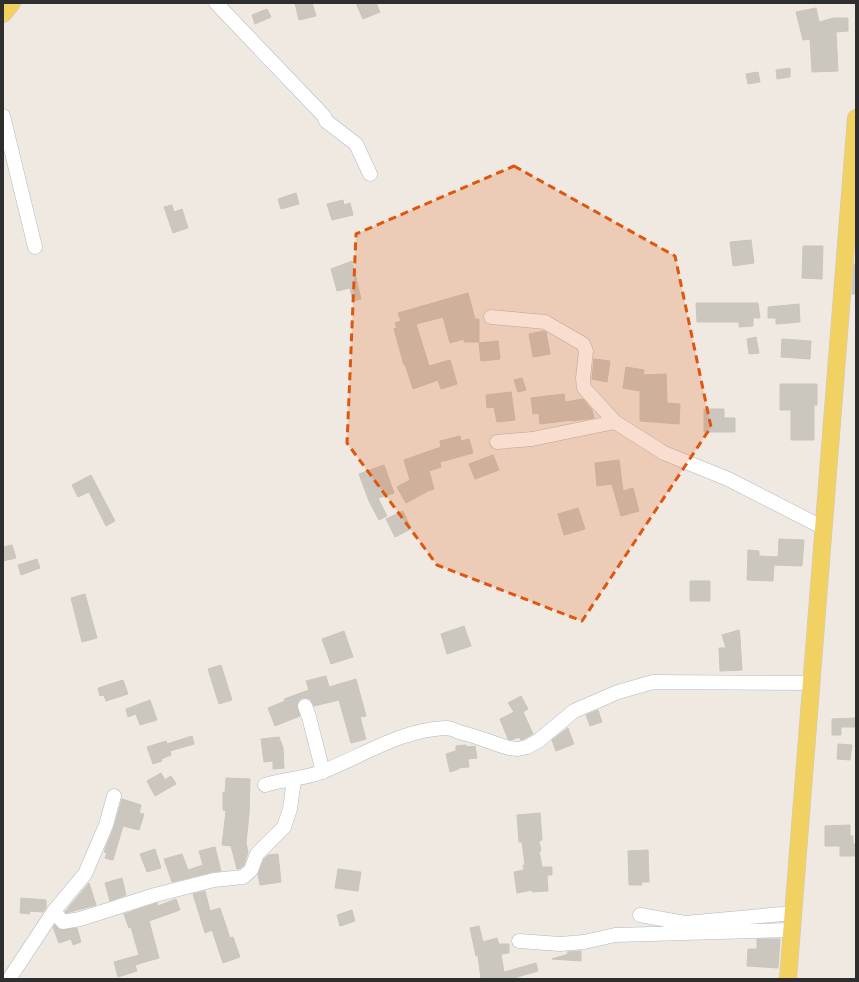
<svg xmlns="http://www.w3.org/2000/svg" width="859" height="982" font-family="'Nunito Sans',sans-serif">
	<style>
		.building { fill: #cbc7bf; stroke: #cbc5ba }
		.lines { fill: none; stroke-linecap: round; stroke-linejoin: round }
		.minor-casing { stroke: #b4b7c1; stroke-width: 15 }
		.major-casing { stroke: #c9c9c9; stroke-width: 18 }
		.minor { stroke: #fff; stroke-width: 14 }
		.major { stroke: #f2d163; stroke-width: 17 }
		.marked { fill: #df570e; fill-opacity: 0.2; stroke: #df570e; stroke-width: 3; stroke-dasharray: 8 5; stroke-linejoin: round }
	</style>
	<rect width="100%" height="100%" fill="#efe9e1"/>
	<path class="building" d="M295 3H312L316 16 299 20Z
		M356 3H376L380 12 363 19Z
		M816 8 819 22 834 18H848V31L836 32 838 71 812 72 810 39 803 40 796 12Z
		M267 9 271 17 255 24 252 15Z
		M790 68V77L777 79 776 70Z
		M758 72 760 82 748 84 746 74Z
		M296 193 299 204 281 209 278 199Z
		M343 200 344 205 350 203 353 215 332 220 327 204Z
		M172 205 174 212 182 209 188 228 173 233 164 207Z
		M751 240 754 263 733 266 730 242Z
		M803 246H823L822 279 802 278Z
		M352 261 361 299 353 301 350 288 337 291 331 269Z
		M854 264H856V294H852Z
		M468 293 475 319H479V342H464V339L450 343 443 317 416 324 429 366 450 360 457 384 441 389 438 380 413 389 405 364 404 365 394 329 397 328 395 323 401 321 398 313Z
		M696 303H758L760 318H753V326L739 327V322H697Z
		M799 304 800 322 776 324V318H768V307Z
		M544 331 546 332 550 354 533 357 529 334Z
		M756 337 759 353 749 354 747 339Z
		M782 339 811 341 810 359 781 357Z
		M498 341 500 359 481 361 479 343Z
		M594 359 610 361 607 382 592 379Z
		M626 367 644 370 643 375 666 374 667 403 680 404 679 424 640 421V391L623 388Z
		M522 378 526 390 518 392 514 380Z
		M780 384H817V405H814V440H791V410H780Z
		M511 392 515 420 497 422 494 407 487 408 486 395Z
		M564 394 565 402 583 399 592 410 594 418 572 421V420L540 424 539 413 533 414 531 398Z
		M704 409H724V418H735V432H704Z
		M460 436 461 441 469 439 473 453 440 462 441 467 429 471 434 489 428 491 406 503 397 487 410 480 404 460 441 447 440 441Z
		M493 455 499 470 475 479 469 464Z
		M619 460 623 491 633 488 639 511 621 516 612 484 597 486 595 463Z
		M384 465 394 493 378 498 387 516 379 520 369 501 359 474Z
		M91 475 115 521 106 526 89 492 78 497 72 485Z
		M578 508 585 529 564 535 558 514Z
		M403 511 411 529 395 537 386 519Z
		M779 539 804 540 802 566 774 565 773 581 747 580 748 550 759 551V556L778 557Z
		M12 545 16 558 3 561V547Z
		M37 559 40 568 21 575 18 565Z
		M690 581H710V601H690Z
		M85 594 97 638 82 642 71 598Z
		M464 626 471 646 447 654 441 634Z
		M739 630 740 637 742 670 720 671 719 648H726L722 635Z
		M344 631 353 657 331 664 322 639Z
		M221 665 232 700 219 704 208 669Z
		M326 676 329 687 356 679 366 716 360 717 366 739 351 743 339 700 314 706 310 699 306 698H302L298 701 297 705 300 716 275 726 268 708 285 701 284 699 309 690 306 681Z
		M123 680 128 694 106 701 104 695 100 696 98 688Z
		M521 696 528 709 523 712 533 734 524 739 521 740 519 737 511 740 508 739 500 719 514 712 508 703Z
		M150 700 157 720 140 725 136 714 128 717 126 709Z
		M598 710 602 722 590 726 586 715Z
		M856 718V727H841V735H832V719Z
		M568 728 574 744 556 751 552 740Z
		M192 736 194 744 170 751 171 755 161 759 162 761 153 764 147 747 166 741 167 744Z
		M279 737 283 748 284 768 273 769V761L264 762 261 739Z
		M838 744 852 745 850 760 837 759Z
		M466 745V747L475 746 477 758 468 759 469 767 458 768 459 769 450 772 446 754 456 751V746Z
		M161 773 165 780 171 776 176 784 155 796 147 781Z
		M226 778 250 779 249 814 246 843 248 852 244 865 239 869H237L231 846 222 845 226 811 223 810V792L225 793Z
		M122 799 141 805 139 813 144 814 139 830 123 826 113 860 105 858 107 853 104 852 114 827Z
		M540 813 542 840 539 841 541 851H539L542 867H552V875H547L548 891 532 892V890L517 893 514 872 524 870 523 865H525L522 842H519L517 815Z
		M850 825V836H853V844H856V856H840V846H825V826Z
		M215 847 221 871 212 872 172 882 164 859 182 854 188 870 203 865 199 851Z
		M155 849 161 868 147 872 140 854Z
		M648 850 649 882H641L642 885H629L628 851Z
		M278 854 281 882 260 885 258 874 264 859 268 855Z
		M338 869 361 872 358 891 335 888Z
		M122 878 126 895 110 901 105 883Z
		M89 883 96 905 66 913 65 911 68 910V908Z
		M205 891 210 911 220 908 230 938 233 937 240 957 223 963 212 930 205 933 193 894Z
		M21 898 46 900V908L43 912 30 911 29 914 20 913Z
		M176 899 180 910 149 921 159 958 135 965 137 971 118 977 114 962 139 955 131 927 129 928 124 914 157 903 158 906Z
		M352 910 355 921 340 926 337 915Z
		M55 925 60 930 77 928 81 942 73 945 71 939 59 943 53 927Z
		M479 926 483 942 497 938 499 944H509V953L501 954 504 972 536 963 538 971 517 977 518 979H481L478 955 476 956 470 928Z
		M757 939H780L778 968 747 966 748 949H757Z
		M581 951V961L552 959 568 954 567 952Z"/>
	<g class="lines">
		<defs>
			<path id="minor" d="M216 3 324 116 326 121 356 144 370 174
				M3 116 35 247
				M491 317 545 322 583 344 586 351 583 378 584 388 615 422 664 453 728 479 824 528
				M497 442 532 439 615 422
				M305 706 309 717 323 772
				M265 785C284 779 305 779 324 771 364 755 401 730 445 728 449 728 455 730 459 732 476 736 492 743 509 748L518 749 527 747 538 741 574 711 618 692 653 682 812 683
				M54 911 63 922 80 919 155 895 214 880 243 877 251 870 257 854 284 827 290 809 294 780
				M640 915 685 923 793 913
				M519 941 560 944 584 942 615 935 792 930
				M9 979 54 911 85 874 106 825 114 796"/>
			<path id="major" d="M3 14 12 3
				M788 979 856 118"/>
		</defs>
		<use href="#minor" class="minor-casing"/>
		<use href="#major" class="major-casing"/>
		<use href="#minor" class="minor"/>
		<use href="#major" class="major"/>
	</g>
	<path class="marked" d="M514 166 675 256 711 427 582 621 437 565 347 443 356 234Z"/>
	<rect width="859" height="982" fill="none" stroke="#2e2e2e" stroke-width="8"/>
</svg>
